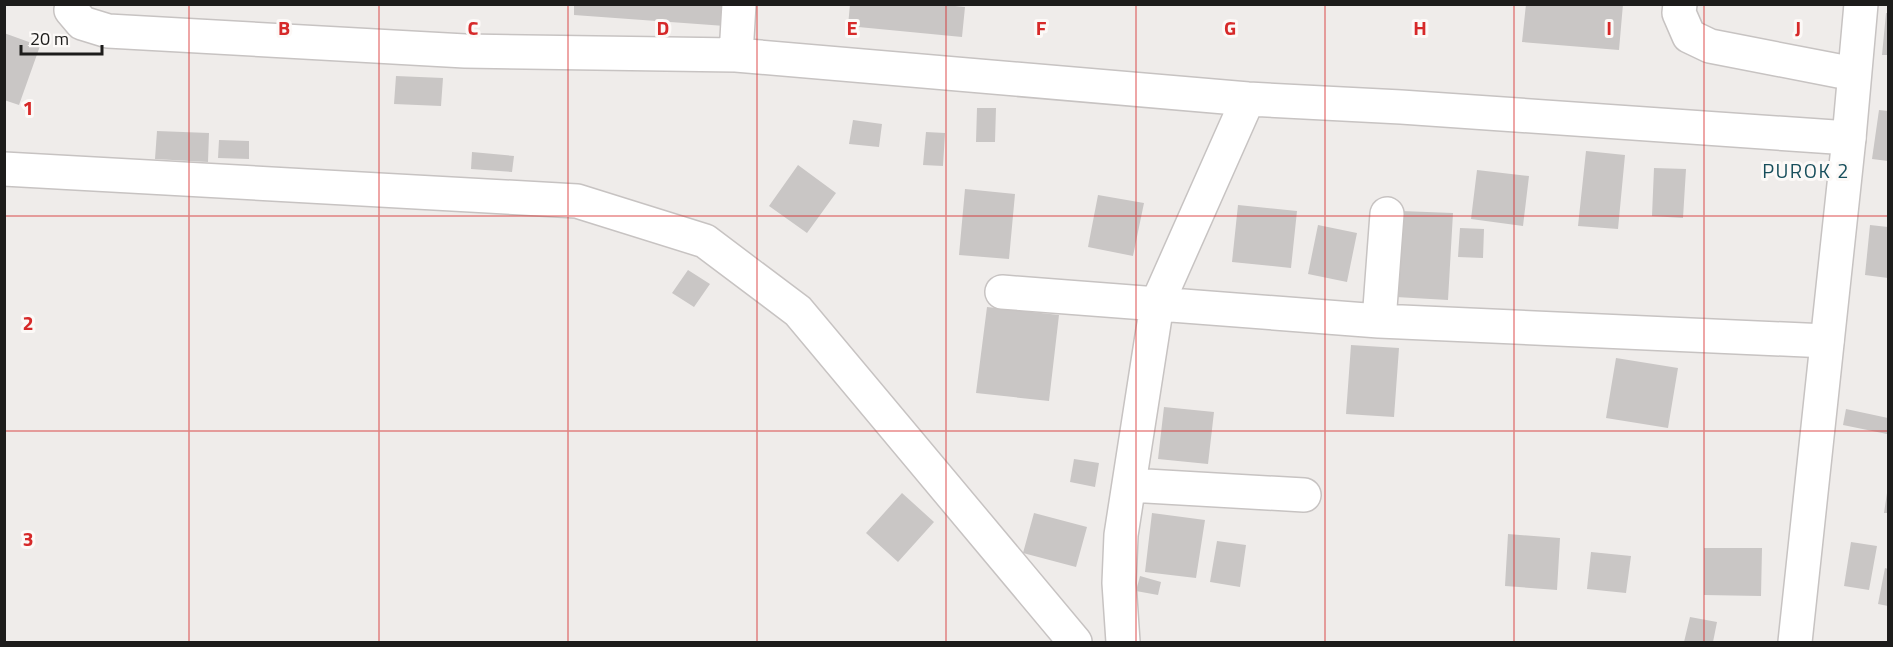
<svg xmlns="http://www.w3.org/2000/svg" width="1893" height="647" font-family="'Titillium Web',sans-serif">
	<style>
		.building { fill: #c9c6c5 }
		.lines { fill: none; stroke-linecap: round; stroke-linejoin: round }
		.minor-casing { stroke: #c7c3c2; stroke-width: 36 }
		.major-casing { stroke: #c7c3c2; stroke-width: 36 }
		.minor { stroke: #fff; stroke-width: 33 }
		.major { stroke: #fff; stroke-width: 33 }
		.grid { fill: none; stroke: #d62828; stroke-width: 1.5; stroke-opacity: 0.55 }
		.labels { text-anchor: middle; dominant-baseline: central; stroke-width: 6; stroke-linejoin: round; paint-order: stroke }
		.neighbourhood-label { font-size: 20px; letter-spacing: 1.5px; fill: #174e5b; stroke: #fcf9f7 }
		.grid-label { font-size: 20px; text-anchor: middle; font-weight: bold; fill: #d62828; stroke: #fcf9f7; stroke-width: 6; stroke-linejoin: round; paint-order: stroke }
	</style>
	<rect width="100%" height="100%" fill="#efecea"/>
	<path class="building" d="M574 4H727L725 26 574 15Z
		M850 4H935L965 7 962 37 848 26Z
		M1526 4H1623L1619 50 1522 42Z
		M1886 13H1888V55H1882Z
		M4 33 40 46 19 105 4 100Z
		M396 76 443 78 441 106 394 104Z
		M977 108H996L995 142H976Z
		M1879 110 1888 111V161L1872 159Z
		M853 120 882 124 879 147 849 144Z
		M157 131 209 133 208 162 155 159Z
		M926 132 945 133 943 166 923 165Z
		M219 140 249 141V159L218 158Z
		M1586 151 1625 155 1618 229 1578 226Z
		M472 152 514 156 512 172 471 169Z
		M798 165 836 193 807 233 769 206Z
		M1654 168 1686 169 1683 218 1652 216Z
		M1477 170 1529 176 1523 226 1471 219Z
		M965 189 1015 194 1009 259 959 255Z
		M1098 195 1144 203 1133 256 1088 247Z
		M1238 205 1297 211 1291 268 1232 262Z
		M1401 211 1453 213 1448 300 1396 297Z
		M1318 225 1357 233 1347 282 1308 274Z
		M1870 225 1888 227V278L1865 275Z
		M1460 228 1484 229 1483 258 1458 257Z
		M688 270 710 284 694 307 672 293Z
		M987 307 1059 315 1049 401 976 393Z
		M1351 345 1399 348 1394 417 1346 414Z
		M1616 358 1678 368 1668 428 1606 418Z
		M1164 407 1214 412 1208 464 1158 459Z
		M1846 409 1888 418 1887 434 1843 425Z
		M1074 459 1099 463 1095 487 1070 482Z
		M902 493 934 522 898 562 866 533Z
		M1887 493H1888V513H1884Z
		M1034 513 1087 527 1076 567 1023 553Z
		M1152 513 1205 520 1196 578 1145 572Z
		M1508 534 1560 538 1557 590 1505 586Z
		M1217 541 1246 545 1240 587 1210 582Z
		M1851 542 1877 546 1869 590 1844 586Z
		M1704 548H1762L1761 596 1704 595Z
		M1591 552 1631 556 1626 593 1587 589Z
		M1885 568 1888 569V606L1878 604Z
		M1140 576 1161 582 1158 595 1136 591Z
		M1690 617 1717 622 1713 642H1684Z"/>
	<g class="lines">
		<defs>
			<path id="minor" d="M72 4 71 10 82 23 108 31 465 51 736 55 1248 99 1401 107 1849 138
				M1680 4 1679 13 1689 36 1710 46 1854 74
				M736 55 739 4
				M4 169 577 201 705 241 798 311 1075 642
				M1002 292 1379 321 1827 341
				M1379 321 1387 214
				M1129 485 1304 495
				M1123 642 1119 583 1121 535 1157 304 1248 99"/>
			<path id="major" d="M1795 642 1849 138 1861 4"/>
		</defs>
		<use href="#minor" class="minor-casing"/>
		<use href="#major" class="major-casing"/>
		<use href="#minor" class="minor"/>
		<use href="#major" class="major"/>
	</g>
	<path class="grid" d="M189 4V642M379 4V642M568 4V642M757 4V642M946 4V642M1136 4V642M1325 4V642M1514 4V642M1704 4V642M4 216H1888M4 431H1888"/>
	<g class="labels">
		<g class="neighbourhood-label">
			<text x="1806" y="170">PUROK 2</text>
		</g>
	</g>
	<g class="grid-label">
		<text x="284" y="35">B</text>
		<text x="473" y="35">C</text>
		<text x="663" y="35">D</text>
		<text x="852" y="35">E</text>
		<text x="1041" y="35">F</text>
		<text x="1230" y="35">G</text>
		<text x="1420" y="35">H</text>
		<text x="1609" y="35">I</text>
		<text x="1798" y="35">J</text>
		<text x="28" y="115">1</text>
		<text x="28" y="330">2</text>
		<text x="28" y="546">3</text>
	</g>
	<rect width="1893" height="647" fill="none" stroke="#1d1c1b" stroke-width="12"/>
	<path d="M21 45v9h81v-9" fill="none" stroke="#1d1c1b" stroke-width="3"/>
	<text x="30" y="45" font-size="18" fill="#1d1c1b" stroke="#fcf9f7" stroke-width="4.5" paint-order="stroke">20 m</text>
</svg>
